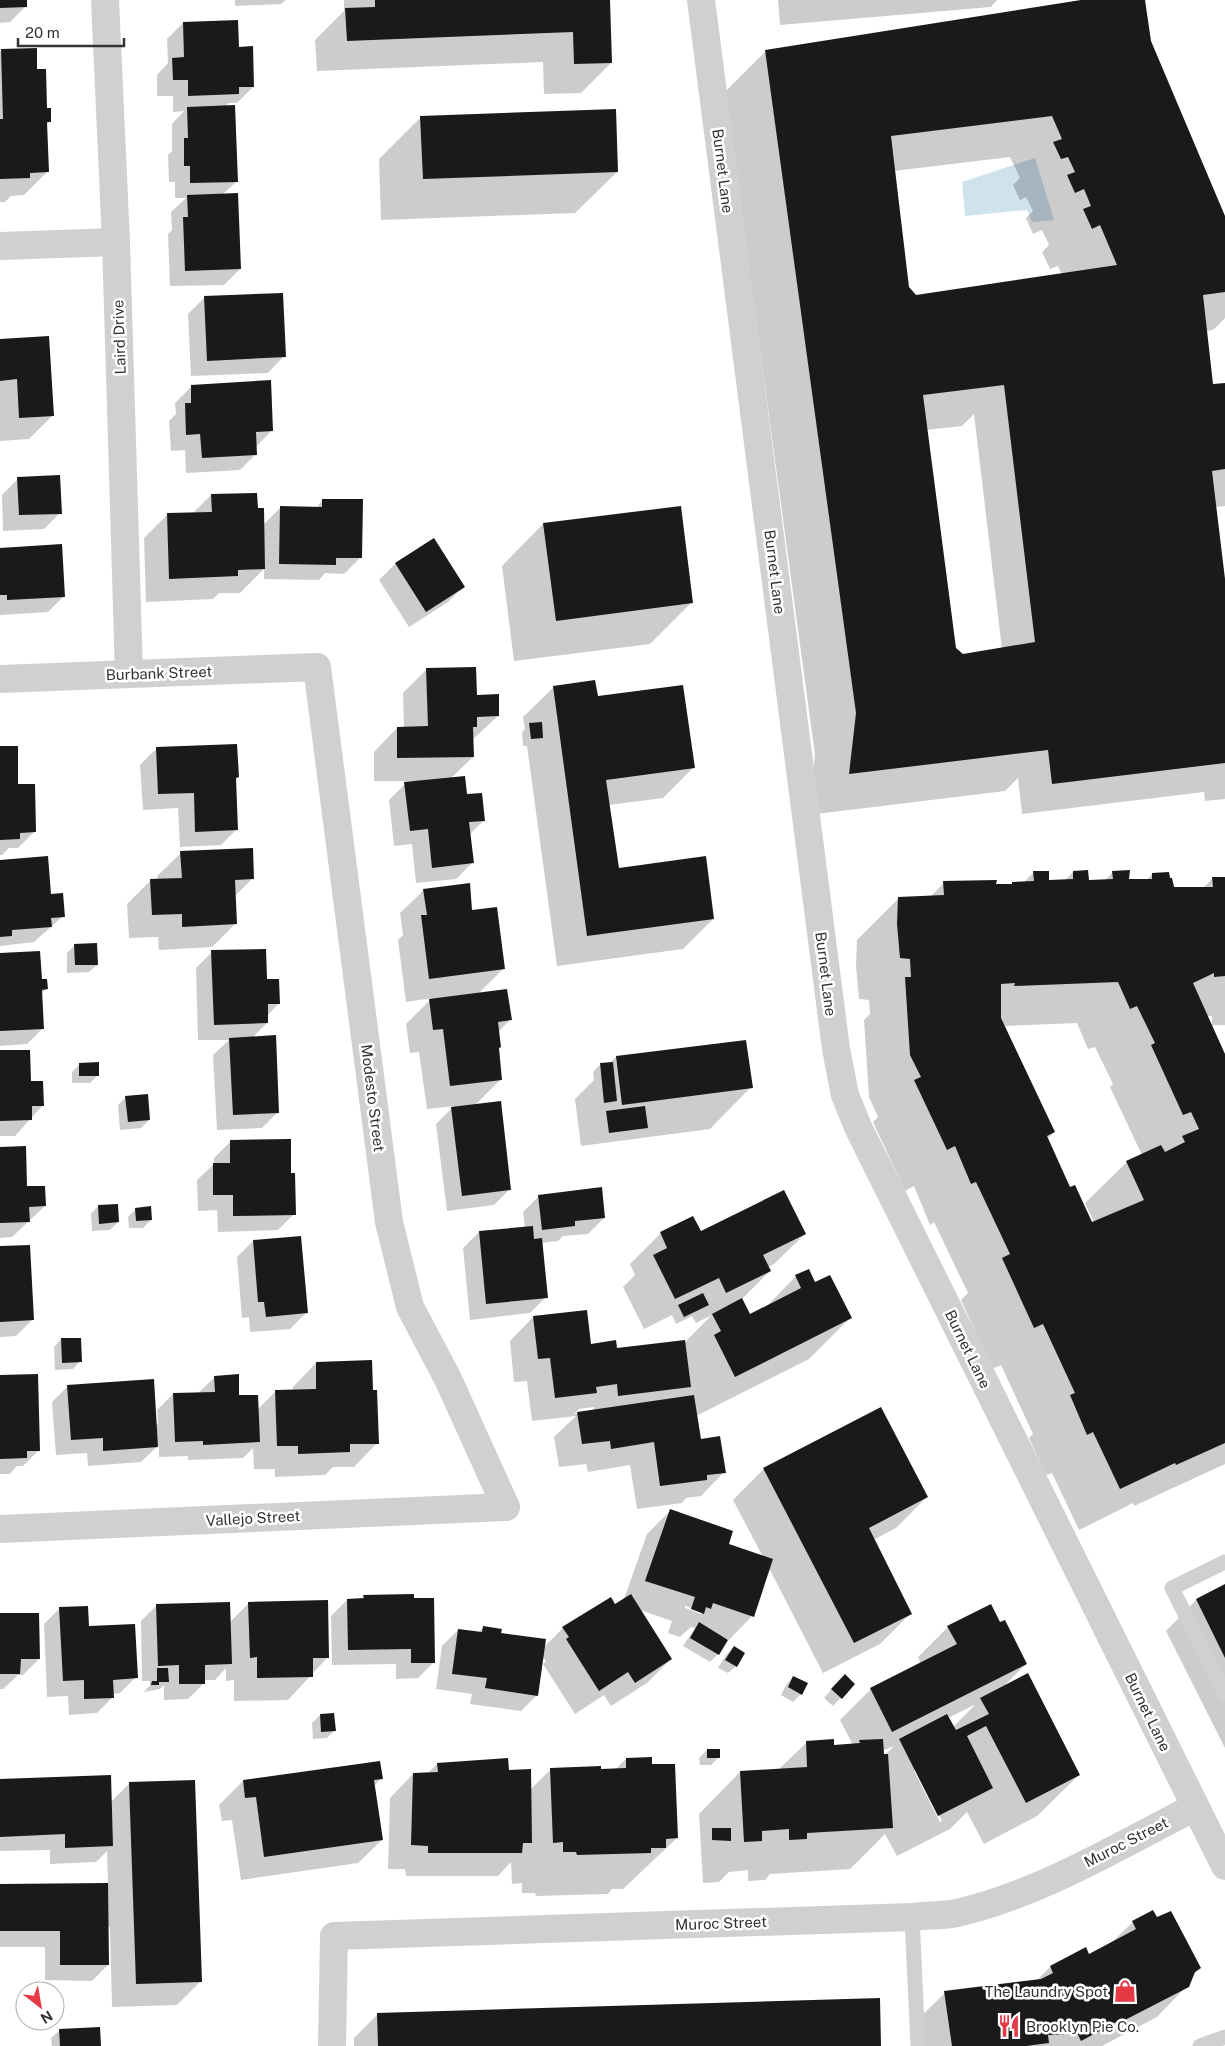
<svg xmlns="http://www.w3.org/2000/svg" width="1225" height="2046" font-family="'Public Sans',sans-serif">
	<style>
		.water { fill: #cfe2ee }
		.shadow { fill: #0003; fill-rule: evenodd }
		.building { fill: #1a1a1a; fill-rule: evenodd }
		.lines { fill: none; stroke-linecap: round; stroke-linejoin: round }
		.lane { stroke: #d0d0d0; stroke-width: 15 }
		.street { stroke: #d0d0d0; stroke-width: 28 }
		.labels { text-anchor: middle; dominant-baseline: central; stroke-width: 5; stroke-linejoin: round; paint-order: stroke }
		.street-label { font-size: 15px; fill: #333; stroke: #fff }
		.poi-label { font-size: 15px; fill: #333; stroke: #fff; text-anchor: end }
	</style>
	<rect width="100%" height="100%" fill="#fff"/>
	<path class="water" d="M1035 158 1054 220 1032 222 1027 210 965 216 962 182Z"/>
	<path class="shadow" d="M0 0H25L26 6 10 22 0 23Z
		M235 0H286L281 4 235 6Z
		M344 0H609L611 63 581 93 544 94 543 62 317 71 315 40 344 11Z
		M778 0H997L991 7 780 25Z
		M1088 0H1144L1150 41 1225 219V318L1213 330 1206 331 1212 385 1225 384V506L1215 507 1225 592V799L1205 801 1204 792 1022 814 1018 778 1005 791 808 815 815 755 725 92 766 51ZM1010 157 1020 178 1013 185 1020 200 1026 197 1033 211 1026 218 1033 234 1042 230 1049 245 1042 252 1050 269 1058 266 1062 275 916 296 908 288 894 171ZM974 414 1002 649 962 655 954 649 926 430 962 426Z
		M183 23 238 48 253 87 237 103H229L225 107 237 181 222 195 240 269 224 285 170 286 168 234 172 230 171 212 186 198H175V182H169L168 155 172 151V124L184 111 173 112V96H157V75L168 63 167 39Z
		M2 50 36 70 50 121 46 125 47 172 24 195 11 196 5 202H0V52Z
		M421 117 617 172 575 213 381 220 379 159Z
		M204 298 284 356 268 373 191 376 188 314Z
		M0 341 53 415 29 439 0 441Z
		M191 387 272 430 256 447V454L240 470 186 473 185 450 171 451 169 421 176 414 175 403Z
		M18 479 60 513 44 529 3 531 2 495Z
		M211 495 263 525 281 507 316 508 323 500 360 558 344 574 325 573 319 580 264 579V569L240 593H219L213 599 146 602 144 538 168 514 193 513Z
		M543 524 692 602 650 644 514 661 502 566Z
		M434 539 464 586 448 602 409 627 379 580 395 564Z
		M0 549 64 596 48 612 0 615Z
		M427 669 476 696 498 716 472 740 473 757 450 779 466 796 484 820 469 835 472 863 456 879 416 883 412 844 394 846 389 800 405 784 414 783V781H374V752L397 728H404L403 693Z
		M554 687 597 698 693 768 663 798 609 805 617 870 713 919 683 949 557 966 527 746H523L522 732 525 729 523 717Z
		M0 747 17 785 34 832 18 848H9L2 855H0Z
		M156 749 238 777 235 780 237 829 221 845 180 847 178 808 143 810 140 765Z
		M181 853 253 878 234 897 235 924 212 947 159 950 158 937 129 938 127 904 150 881 158 880 157 876Z
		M0 861 50 895 63 916 34 942 0 946Z
		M1073 872 1088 881 1105 880 1113 872 1127 880H1147L1152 874 1173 888H1203L1213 878H1225V1025H1212V1016H1206L1225 1057V1464L1134 1506 1133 1503 1079 1530 1052 1473 1046 1475 1029 1438 1033 1434 1001 1365 992 1369 961 1300 968 1293 934 1222 930 1225 914 1186 905 1191 873 1122 878 1117 869 1097 864 1020 870 1014 869 1000 859 999 856 966 857 940 899 898 930 897 944 883 1011 885 1013 883 1024 882 1033 873 1048 881H1064ZM1077 1023 1088 1049 1095 1047 1113 1084 1110 1087 1142 1155 1127 1162 1085 1203 1094 1222 1091 1223 1069 1189 1047 1139 1054 1132 1004 1026Z
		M424 890 471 912 504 968 478 994 510 1020 498 1032 500 1047 498 1049 501 1079 475 1105 510 1189 494 1205 447 1211 436 1124 454 1106 427 1109 419 1052 410 1053 406 1024 432 998 406 1002 398 940 403 935 400 913Z
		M75 945 97 965 89 972 67 973V953Z
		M212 952 266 980 279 1003 267 1016V1023L252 1038 278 1112 262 1128 217 1130 213 1055 229 1040H198L196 968Z
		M0 954 40 980 46 989 41 994 43 1028 27 1044 0 1046Z
		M0 1051 43 1105 15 1136H0Z
		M616 1057 751 1087 710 1129 581 1146 575 1099 594 1080 593 1072 601 1064 610 1063Z
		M80 1064 98 1075 90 1083H72V1072Z
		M126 1097 149 1120 141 1128 120 1130 118 1105Z
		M230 1142 290 1174 294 1214 278 1230 218 1232 217 1210 198 1211 197 1180 214 1164V1158Z
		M0 1148 26 1187 45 1206 12 1237 0 1238Z
		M539 1196 604 1218 588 1234 563 1236 558 1241 541 1243 546 1297 530 1313 470 1320 463 1248 479 1232 525 1228 523 1212Z
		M98 1206 118 1222 110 1230 92 1231 91 1214Z
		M136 1209 151 1220 143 1228H129L128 1217Z
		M693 1217 701 1232 805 1234 774 1264 768 1267 770 1271 741 1300 749 1316 764 1309 796 1276 815 1284 850 1318 809 1359 696 1416 699 1440 724 1472 701 1496 686 1498 682 1503 637 1509 630 1465 588 1472 586 1464 559 1467 554 1437 576 1416 532 1421 527 1381 514 1382 510 1341 533 1317 589 1345 616 1349 684 1343 712 1315 696 1323 692 1316 676 1324 672 1315 644 1329 623 1287 635 1275 630 1264 660 1234ZM594 1407V1411L574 1414 579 1409Z
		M253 1241 306 1313 290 1329 250 1332 249 1317 242 1318 237 1257Z
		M0 1247 32 1320 16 1336 0 1337Z
		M61 1339 80 1361 73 1369 55 1370 54 1347Z
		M316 1363 372 1391 377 1443 354 1467H333L325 1475 275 1477V1469H254L253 1448 243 1458 188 1460V1456L159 1457V1445L141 1462 88 1466 87 1453 56 1455 52 1402 68 1386 158 1424 157 1410 173 1394 198 1393 215 1377 257 1410 276 1391H293V1387Z
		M0 1376 39 1450 23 1466H17L10 1474H0Z
		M764 1469 927 1497 896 1528 873 1540 911 1613 880 1644 823 1673 769 1568 752 1616 729 1640 727 1639 718 1654 710 1662 683 1646 695 1628 691 1627 680 1637 668 1633 672 1621 640 1610 671 1659 647 1683 611 1706 604 1695 575 1714 543 1664 546 1661 542 1656 537 1695 521 1711 470 1704 472 1694 436 1689 442 1646 458 1630 478 1633 483 1628 543 1648 563 1628 614 1606 624 1599 647 1534 670 1511 727 1544 763 1557 733 1500ZM685 1606 703 1612 701 1614 685 1608Z
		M1225 1586V1748L1166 1631 1196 1600Z
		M364 1596 434 1662 418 1678 396 1679V1664L332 1665 331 1616 347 1600H361Z
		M249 1603 328 1657 288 1700 234 1701V1680L226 1681V1668L215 1680H204V1683L188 1699 164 1700V1685L160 1689 144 1692 150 1685V1681H142L141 1621 157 1605 230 1622Z
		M60 1608 88 1627 136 1677 120 1693 113 1694V1697L97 1713 69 1715 68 1696 47 1697 44 1624Z
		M0 1615 39 1659 23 1675H18L3 1689H0Z
		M1000 1624 1026 1664 1003 1687 1079 1775 1037 1816 984 1844 967 1812 950 1829 897 1856 885 1834 850 1869 770 1874 765 1880 748 1881V1870L729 1872 719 1882 703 1883 699 1814 740 1772 778 1770 807 1742 833 1746 853 1745 840 1720 871 1689 921 1664 918 1657 948 1627ZM974 1705H975L953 1727 948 1718ZM894 1746 885 1755H883L882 1751ZM916 1769 942 1821 940 1822 914 1771Z
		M734 1647 736 1666 728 1673 718 1668 726 1655Z
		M793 1677 801 1694 793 1702 781 1695 786 1685Z
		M837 1683 854 1684 833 1706 824 1698Z
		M320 1715 335 1730 327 1738 313 1739 312 1723Z
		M707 1750 719 1757 711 1765H700L699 1758Z
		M626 1759 651 1766 677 1838 623 1889H612L608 1894 536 1896 535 1893H522V1883L512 1884 511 1862 498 1876H406L405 1869H388L390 1798 413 1774H427L437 1764 508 1771 530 1790 551 1769 615 1770Z
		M379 1762 381 1778 374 1786 382 1840 358 1863 241 1880 232 1820 222 1821 219 1805 243 1781Z
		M0 1780 111 1802 129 1784 201 1981 177 2005 112 2007 110 1927H107L108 1965 92 1981 45 1980V1947H0V1885H108L107 1851 96 1862 50 1864V1850L0 1851Z
		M1156 1919 1200 1968 1192 1976 1187 1986 1157 2017 1102 2046H918L914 2023 945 1993 1036 1981 1050 1967 1089 1956 1110 1944 1133 1922Z
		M377 2015 880 2046H354V2038Z
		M59 2031 100 2046H52L51 2038Z"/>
	<path class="building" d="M0 0H27V7L0 8Z
		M375 0H610L612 63 574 64 573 32 347 41 345 8 375 7Z
		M1081 0H1145L1151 41 1225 216V292L1203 295 1213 384 1225 383V469L1212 471 1225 579V763L1052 784 1048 750 849 774 856 713 765 50ZM1052 116 1062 139 1053 142 1061 159 1068 157 1075 172 1067 175 1075 193 1084 189 1091 206 1083 209 1092 229 1100 225 1117 265 916 295 909 287 891 136ZM1004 385 1035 642 963 654 956 648 923 395Z
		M238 20 239 47 253 46 254 87H239V94L188 96V80H173L172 58 184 57 183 22Z
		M37 48V69H46L47 108H51V122H47L49 172 30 173V178L0 179V119H3L1 49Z
		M235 105 238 182 190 183V166H184V138H188L187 107Z
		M616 109 618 172 423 179 420 116Z
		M238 193 241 269 185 271 183 217H188L187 195Z
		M283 293 286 357 207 361 204 296Z
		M49 336 54 416 19 418 17 379 0 381V339Z
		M271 380 273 431 256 432 257 455 202 458 200 434 186 435 185 403H191V385Z
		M60 475 62 514 19 515 17 477Z
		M257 493 258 508H264L265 569 238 570V576L169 579 167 513 212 512 211 494Z
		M322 499H363L362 558H336V565L279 564 280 506 322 507Z
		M681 506 693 603 556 621 543 523Z
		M434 538 465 587 426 612 395 563Z
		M62 544 65 597 7 600V595H0V548Z
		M476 667 477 695 499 694V716L477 717V727H473L474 757 397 758V727L428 726 426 668Z
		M595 680 598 696 683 685 695 768 606 780 619 868 706 856 714 919 587 936 553 686Z
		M542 722 543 738 531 739 529 723Z
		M237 744 239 777 236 778 238 830 195 832 194 793 158 794 156 747Z
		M0 746H18V784H35L36 832 20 833V839L0 840Z
		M465 776 467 794 482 793 485 821 469 822 474 863 432 868 428 829 410 831 404 782Z
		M253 848 254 879 235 880 237 924 182 927V914L152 915 150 879 182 878 180 851Z
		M48 856 51 894 63 893 65 917 51 918 52 927 12 930V936L0 937V860Z
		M1088 870 1089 880 1113 879 1112 871 1130 870 1129 879H1152V873L1169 872 1170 878H1172L1174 887H1213L1212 877H1225V976L1214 977V973L1193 983 1225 1054V1443L1176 1465 1175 1463 1120 1489 1093 1432 1087 1435 1070 1395 1075 1393 1043 1324 1034 1328 1002 1258 1010 1254 976 1182 971 1184 955 1146 947 1150 914 1080 921 1077 910 1055 905 977H911L910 959 900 958 897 924 898 897 944 895 943 881 997 880 996 884H1012V882L1034 881 1033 871H1049V880L1073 879V871ZM1118 982 1130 1009 1137 1006 1155 1043 1151 1045 1183 1115 1191 1112 1199 1129 1182 1136 1185 1142 1165 1152 1161 1145 1126 1161 1144 1200 1092 1222 1075 1185 1070 1187 1047 1136 1055 1132 1001 1018V984L1015 983 1014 986Z
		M470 883 472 910 497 907 505 969 429 979 421 915H427L423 889Z
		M97 943 98 965H75L74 944Z
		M266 949 267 979H279L280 1004H268V1023L214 1025 211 950Z
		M40 951 42 979H47L48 989 42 990 44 1029 0 1031V953Z
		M507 989 512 1020 498 1022 501 1047 499 1048 502 1080 450 1086 443 1029 433 1030 429 999Z
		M276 1035 279 1113 233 1115 229 1038Z
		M746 1040 753 1088 622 1105 616 1056Z
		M0 1050H30L31 1081H43L44 1106H32V1120L0 1121Z
		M99 1062V1076H79V1063Z
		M613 1062 617 1101 604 1103 600 1063Z
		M148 1094 150 1120 128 1122 125 1096Z
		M501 1101 511 1190 462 1196 451 1107Z
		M645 1106 648 1128 609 1133 606 1111Z
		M291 1139V1173H295L296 1215 233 1216V1195H213V1163H230V1140Z
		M26 1146 27 1186H45L46 1206 29 1207 30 1222 0 1223V1147Z
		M602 1187 605 1218 575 1221V1226L542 1230 538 1195Z
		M784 1190 806 1234 763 1255 771 1271 726 1293 719 1278 675 1299 653 1255 667 1248 660 1232 693 1216 701 1231Z
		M118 1204 119 1222 99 1224 98 1205Z
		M151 1206 152 1220 136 1221 135 1208Z
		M533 1226 534 1239 542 1238 548 1298 486 1304 479 1231Z
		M301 1236 308 1313 266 1317 264 1302H258L253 1240Z
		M30 1245 34 1320 0 1322V1246Z
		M809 1269 815 1282 830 1275 852 1318 735 1377 714 1335 721 1331 712 1314 742 1298 750 1314 801 1288 795 1275Z
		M703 1293 709 1305 684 1317 678 1305Z
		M587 1310 591 1344 616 1340 617 1348 685 1340 691 1387 618 1396 617 1384 596 1387 597 1393 555 1398 550 1358 538 1359 533 1316Z
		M61 1338H81L82 1362 62 1363Z
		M372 1360 373 1390H377L379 1444H350V1452L298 1454V1446H277L275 1390 316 1389V1362Z
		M38 1374 40 1451H27V1458L0 1459V1375Z
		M239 1374V1395H258L260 1442 203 1445V1441L175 1442 173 1393 215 1392 214 1376Z
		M154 1379 158 1447 103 1451V1438L71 1440 67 1385Z
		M694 1395 701 1439 720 1436 726 1473 707 1475V1480L660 1486 654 1442 611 1449 610 1441 582 1444 577 1412Z
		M881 1407 928 1497 869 1528 912 1614 854 1643 763 1468Z
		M670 1509 733 1531 729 1544 773 1559 754 1617 713 1603 711 1609 706 1607 704 1614 691 1609 695 1597 645 1581Z
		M1225 1584V1658L1196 1599Z
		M414 1594V1598H434L435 1663H411V1649L348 1650 347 1599 364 1598 363 1595Z
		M631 1594 672 1659 635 1683 628 1672 599 1691 566 1639 569 1637 562 1627 611 1597 615 1604Z
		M328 1600 329 1658H313V1677L257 1678V1657L250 1658 248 1602Z
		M230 1602 232 1664 205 1665V1684H179V1665L158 1666 156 1604Z
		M991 1604 1000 1622 1005 1620 1027 1664 892 1732 870 1688 957 1644 947 1626Z
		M88 1606 89 1626 135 1624 138 1678 113 1680 114 1698 84 1699V1680L63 1681 59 1607Z
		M0 1613H39L40 1659H21L20 1674H0Z
		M699 1622 728 1640 719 1655 690 1638Z
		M483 1626 502 1629 501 1633 546 1639 538 1696 485 1688 487 1678 452 1674 458 1629 482 1632Z
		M734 1646 745 1653 737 1667 725 1660Z
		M157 1668H168L169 1682H159V1685H151L152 1681H157Z
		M1028 1673 1080 1775 1026 1803 986 1726 967 1736 993 1788 938 1816 899 1739 947 1714 956 1730 989 1714 980 1698Z
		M845 1674 855 1684 842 1699 831 1689Z
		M793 1676 808 1683 802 1695 788 1687Z
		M334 1713 336 1731 321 1732 320 1714Z
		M834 1739V1745L860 1743 859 1740 883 1739 884 1754H888L893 1828 807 1833V1839L789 1840V1829L762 1831V1841L744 1842 740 1771 807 1767 806 1741Z
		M707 1749H720V1758H707Z
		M652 1757V1764H675L678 1838 666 1839V1848H651V1853L577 1855 576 1852H563V1842L553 1843 550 1768 601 1766V1769L626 1768V1758Z
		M508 1758 509 1770 531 1769 532 1843H523L522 1853H428V1846L411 1845 413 1773 438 1772 437 1763Z
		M380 1761 383 1779 374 1780 383 1840 264 1857 256 1797 245 1798 243 1780Z
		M111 1775 113 1846 65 1848V1834L0 1837V1779Z
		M195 1780 202 1982 136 1984 129 1782Z
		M712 1828H731V1841L712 1840Z
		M108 1883 109 1965H60V1931H0V1884Z
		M1153 1910 1157 1917 1171 1911 1201 1968 1195 1972 1189 1987 1121 2022 1120 2020 1081 2041 1077 2033 1072 2036 1070 2034 1048 2035 1049 2043 1026 2046H952L944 1991 1041 1979 1053 1973 1050 1966 1086 1947 1089 1954 1136 1929 1132 1921Z
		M880 1998 881 2046H378L377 2013Z
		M100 2027 101 2046H60L59 2029Z"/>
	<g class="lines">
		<path class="lane" d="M1225 1562 1172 1588 1225 1694
			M912 1917 918 2046
			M1200 2046 1225 2037"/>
		<path class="street" d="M105 0 116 242 129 674
			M701 0 836 1049 845 1095 858 1127 1225 1866
			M0 246 116 242
			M0 679 317 667 389 1222 410 1307 448 1379 506 1507 0 1529
			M332 2046 334 1936 912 1917C927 1915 943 1916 957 1913 1040 1894 1119 1846 1195 1807"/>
	</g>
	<defs>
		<symbol id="shop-bare" viewBox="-9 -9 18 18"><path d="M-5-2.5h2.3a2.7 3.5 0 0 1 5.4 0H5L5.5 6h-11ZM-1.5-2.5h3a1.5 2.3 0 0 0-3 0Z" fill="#e63946" stroke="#fff" stroke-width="2.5" paint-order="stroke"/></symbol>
		<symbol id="restaurant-bare" viewBox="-9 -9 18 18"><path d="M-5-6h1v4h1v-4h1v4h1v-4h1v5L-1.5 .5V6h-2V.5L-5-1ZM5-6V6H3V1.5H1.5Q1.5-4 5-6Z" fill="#e63946" stroke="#fff" stroke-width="2.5" paint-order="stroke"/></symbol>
	</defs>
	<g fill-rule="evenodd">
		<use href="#shop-bare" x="1109" y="1975" width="32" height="32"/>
		<use href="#restaurant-bare" x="993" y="2010" width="32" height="32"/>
	</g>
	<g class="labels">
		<g class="street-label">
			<text transform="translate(723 171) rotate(83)">Burnet Lane</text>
			<text transform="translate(119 337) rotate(-92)">Laird Drive</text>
			<text transform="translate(775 572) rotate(83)">Burnet Lane</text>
			<text transform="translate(159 673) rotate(-2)">Burbank Street</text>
			<text transform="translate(826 974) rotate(83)">Burnet Lane</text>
			<text transform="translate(373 1098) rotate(83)">Modesto Street</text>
			<text transform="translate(968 1349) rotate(64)">Burnet Lane</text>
			<text transform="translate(253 1518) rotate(-3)">Vallejo Street</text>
			<text transform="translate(1148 1712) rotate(64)">Burnet Lane</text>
			<text transform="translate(1126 1842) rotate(-27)">Muroc Street</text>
			<text transform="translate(721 1923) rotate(-2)">Muroc Street</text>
		</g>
		<g class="poi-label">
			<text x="1108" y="1991">The Laundry Spot</text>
			<text x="1026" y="2026" text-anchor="start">Brooklyn Pie Co.</text>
		</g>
	</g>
	<g transform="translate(40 2006) rotate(149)"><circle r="24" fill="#ffffff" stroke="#adadad"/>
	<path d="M0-4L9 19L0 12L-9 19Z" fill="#e63946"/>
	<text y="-8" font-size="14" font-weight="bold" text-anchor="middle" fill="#333333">N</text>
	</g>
	<path d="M18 38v8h106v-8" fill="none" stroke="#333333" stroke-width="2.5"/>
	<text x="25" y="38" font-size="15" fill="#333333" stroke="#ffffff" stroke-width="4" paint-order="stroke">20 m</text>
</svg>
